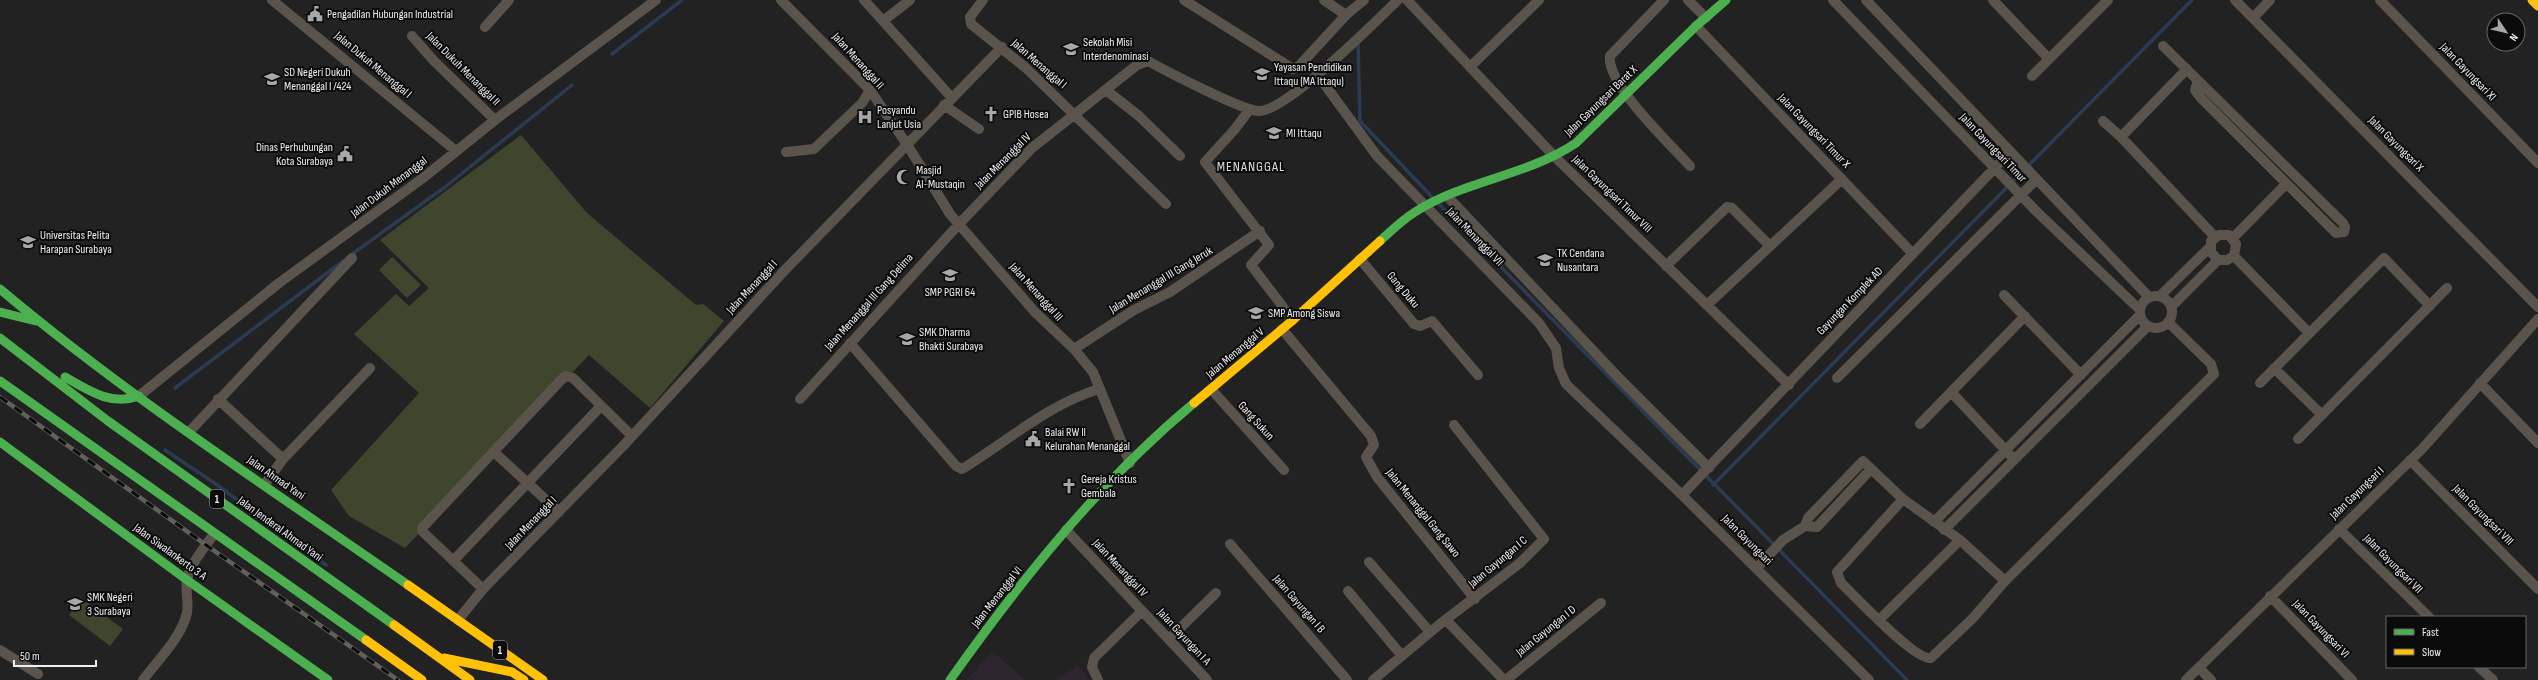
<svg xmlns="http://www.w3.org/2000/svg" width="2538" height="680" font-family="'Sofia Sans Condensed',sans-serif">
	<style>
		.commercial { fill: #2e2531 }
		.green { fill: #40462d }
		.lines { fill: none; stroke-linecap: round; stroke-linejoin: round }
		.stream { stroke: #2c3b54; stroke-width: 3.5 }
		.street { stroke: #5b544d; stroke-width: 10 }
		.fast { stroke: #4caf50; stroke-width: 9 }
		.slow { stroke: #ffc107; stroke-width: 9 }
		.rail-casing { stroke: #63605c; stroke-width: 4.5 }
		.rail { stroke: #0b0b0c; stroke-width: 3; stroke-dasharray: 9; stroke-linecap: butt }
		.labels { text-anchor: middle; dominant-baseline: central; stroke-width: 4; stroke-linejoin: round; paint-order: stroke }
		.shield { fill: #0b0b0c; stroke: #ababad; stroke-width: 1 }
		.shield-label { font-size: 11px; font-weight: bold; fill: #f0f0f2 }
		.poi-label { font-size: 12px; fill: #f0f0f2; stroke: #0b0b0c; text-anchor: start }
		.street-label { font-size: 12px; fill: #f0f0f2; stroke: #0b0b0c }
		.quarter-label { font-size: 14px; letter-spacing: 1px; fill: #dedee1; stroke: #0b0b0c }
	</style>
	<rect width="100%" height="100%" fill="#222223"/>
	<path class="commercial" d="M992 651 1025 680H967Z
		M1078 665 1090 680H1057Z"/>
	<path class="green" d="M521 135 587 213 696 305 703 304 724 321 650 408 589 355 405 548 349 516 331 490 419 393 354 334 396 294 409 306 429 288 380 240Z
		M392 257 421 285 407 298 379 270Z
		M81 598 123 629 110 646 69 615Z"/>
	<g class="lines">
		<path class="stream" d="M1358 42 1360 121 1434 199
			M612 54 682 0
			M1438 203 1907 680
			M351 255 445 187 572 85
			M175 388 343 261
			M165 450 213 482 326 565
			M1713 485 2192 0"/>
		<path class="street" d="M272 0 456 151
			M781 0 870 90 908 146 950 214 1034 311 1074 349 1093 372 1130 463
			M864 0 883 21
			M910 0 883 21 951 97
			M983 0 970 17 971 24 1026 68 1166 204
			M1184 0 1293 69 1299 66 1346 15 1364 0
			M1324 0 1346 15
			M1407 0 1555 157 1789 385
			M1664 0 1610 56C1606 84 1671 145 1690 166
			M1688 0 1706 18
			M1833 0 2037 212 2139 309
			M1866 0 2149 297
			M1993 0 2049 59
			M2235 0 2538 307
			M2380 0 2538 163
			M2253 18 2270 0
			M1696 26 1913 254
			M485 27 509 0
			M412 36 434 61 495 120
			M2163 46 2343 223 2345 227 2344 232 2336 233 2201 98 2195 90 2198 81
			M1470 67 1539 0
			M1317 74 1377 156 1539 323 1556 348 1559 368 1566 384 1682 495 1869 680
			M2032 76 2108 0
			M1106 90 1139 116 1180 156
			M944 105 979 129
			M1250 109 1235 129 1205 162 1269 245 1251 265 1293 320
			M2103 121 2121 137 2215 237
			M2121 137 2187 69
			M786 152 814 149 862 103 870 90
			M1447 196 1619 378 1709 468
			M2233 238 2286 184
			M2234 256 2309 333
			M1360 259 1414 324 1420 326 1432 321 1478 375
			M1666 266 1727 207 1732 208 1770 246
			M2004 295 2081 375
			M2140 312a16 16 0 1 1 32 0a16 16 0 1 1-32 0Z
			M2160 296 2210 247
			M1707 305 1842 179
			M2171 307 2218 260H2227L2234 256 2236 244 2229 235H2219L2211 241V252L2218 260
			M1282 329 1371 436 1374 445 1366 457 1377 477 1475 599
			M850 343 956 466 962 469C1006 442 1049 404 1099 389
			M1074 349 1134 310 1170 292 1260 231
			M2274 368 2322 415
			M1837 378 2036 180
			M2260 383 2384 258 2430 306
			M2480 383 2538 443
			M1211 389 1284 470
			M1952 393 2010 455
			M139 396 279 283 423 178 495 120 656 0
			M218 399 283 459 370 368
			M800 399 959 224 1032 148 1137 65 1148 61C1166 71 1243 111 1259 111 1287 111 1375 22 1398 0
			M1920 424 2025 316
			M190 431 352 258
			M2298 439 2447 288
			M494 452 559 512
			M2410 460 2538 589
			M265 484 283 459
			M1682 495 2010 152
			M1903 499 1837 572 1841 583C1855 596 1915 661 1931 658L1973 618 2005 581
			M1934 522 2140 315
			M1805 526 1817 527 1871 469
			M2339 529 2429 617
			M1066 530 1207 680
			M1944 530 2148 326
			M1230 544 1347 680
			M453 561 601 406
			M1369 562 1430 632
			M1757 568 1783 540 1805 526 1808 518 1863 461 1903 499 1960 540 2005 581 2214 374 2211 364 2168 322
			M483 589 422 531V528L561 380 566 376 573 378 632 436
			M1348 591 1402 656
			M2270 596 2352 680
			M458 620 483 589 624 445 784 271 1002 47
			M1446 620 1504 680
			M1879 620 1960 540
			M1169 639 1216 593
			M0 650 38 674
			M2479 667 2493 680
			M2199 668 2211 680
			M143 680C158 660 181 638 187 613 189 602 185 590 187 579 191 563 204 548 214 534
			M1098 680 1092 667 1094 658 1142 611
			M1373 680 1440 624 1520 563 1544 539 1454 425
			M1506 680 1601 603
			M2186 680 2422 449 2538 319"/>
		<path class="fast" d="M1380 241C1391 231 1402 220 1415 212 1465 180 1527 176 1576 143L1696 26 1726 0
			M0 289C127 396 272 490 408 585
			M0 312 36 321
			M0 338 108 421 394 625
			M65 377C89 391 111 406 139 396
			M0 381 366 640
			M0 442 187 580 328 680
			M950 680C1021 580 1099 482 1194 403"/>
		<path class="slow" d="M2532 0 2538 6
			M1194 403 1293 320 1380 241
			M408 585 543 680
			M394 625 470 680
			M366 640 422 680
			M444 658 512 672 524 680"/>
		<defs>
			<path id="rail" d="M0 397 206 545 398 680"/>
		</defs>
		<use href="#rail" class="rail-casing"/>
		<use href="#rail" class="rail"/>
	</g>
	<defs>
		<symbol id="civic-bare" viewBox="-9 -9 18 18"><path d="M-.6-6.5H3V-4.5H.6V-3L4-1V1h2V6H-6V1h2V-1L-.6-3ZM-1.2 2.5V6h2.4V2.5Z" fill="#a8a8aa" stroke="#0b0b0c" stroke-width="2.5" paint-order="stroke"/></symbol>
		<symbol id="university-bare" viewBox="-9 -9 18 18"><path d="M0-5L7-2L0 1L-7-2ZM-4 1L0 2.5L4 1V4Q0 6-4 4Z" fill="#a8a8aa" stroke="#0b0b0c" stroke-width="2.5" paint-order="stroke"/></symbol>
		<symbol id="school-bare" viewBox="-9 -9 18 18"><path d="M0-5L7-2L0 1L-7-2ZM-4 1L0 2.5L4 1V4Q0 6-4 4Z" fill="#a8a8aa" stroke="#0b0b0c" stroke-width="2.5" paint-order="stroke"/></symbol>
		<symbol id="church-bare" viewBox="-9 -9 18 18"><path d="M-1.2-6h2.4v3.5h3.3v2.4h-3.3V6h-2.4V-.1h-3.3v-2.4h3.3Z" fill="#a8a8aa" stroke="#0b0b0c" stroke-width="2.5" paint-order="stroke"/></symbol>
		<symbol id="hospital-bare" viewBox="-9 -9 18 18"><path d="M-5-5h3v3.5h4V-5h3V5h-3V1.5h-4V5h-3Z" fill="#a8a8aa" stroke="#0b0b0c" stroke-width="2.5" paint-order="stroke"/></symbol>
		<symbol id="mosque-bare" viewBox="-9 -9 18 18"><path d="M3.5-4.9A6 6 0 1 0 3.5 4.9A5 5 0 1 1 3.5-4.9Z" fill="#a8a8aa" stroke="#0b0b0c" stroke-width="2.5" paint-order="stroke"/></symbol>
	</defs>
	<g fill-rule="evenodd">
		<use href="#civic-bare" x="304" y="3" width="22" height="22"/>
		<use href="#university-bare" x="1060" y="38" width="22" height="22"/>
		<use href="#school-bare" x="1251" y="63" width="22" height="22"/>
		<use href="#school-bare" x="261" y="68" width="22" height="22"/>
		<use href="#church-bare" x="980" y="103" width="22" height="22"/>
		<use href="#hospital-bare" x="854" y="106" width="22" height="22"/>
		<use href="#school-bare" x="1263" y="122" width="22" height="22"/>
		<use href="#civic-bare" x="334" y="143" width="22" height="22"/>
		<use href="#mosque-bare" x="893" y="166" width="22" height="22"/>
		<use href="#university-bare" x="17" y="231" width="22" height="22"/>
		<use href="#school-bare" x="1534" y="249" width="22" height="22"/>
		<use href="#school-bare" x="939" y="264" width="22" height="22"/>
		<use href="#school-bare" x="1245" y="302" width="22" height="22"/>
		<use href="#school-bare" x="896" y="328" width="22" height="22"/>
		<use href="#civic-bare" x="1022" y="428" width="22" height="22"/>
		<use href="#church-bare" x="1058" y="475" width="22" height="22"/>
		<use href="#school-bare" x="64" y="593" width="22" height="22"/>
	</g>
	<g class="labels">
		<g class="shield">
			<rect x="210" y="490" width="14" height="18" rx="3"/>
			<rect x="493" y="641" width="14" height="18" rx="3"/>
		</g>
		<g class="shield-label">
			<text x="217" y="499">1</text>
			<text x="500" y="650">1</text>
		</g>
		<g class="poi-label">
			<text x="327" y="14">Pengadilan Hubungan Industrial</text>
			<text x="1083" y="42">Sekolah Misi<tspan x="1083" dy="14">Interdenominasi</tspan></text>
			<text x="1274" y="67">Yayasan Pendidikan<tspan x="1274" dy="14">Ittaqu (MA Ittaqu)</tspan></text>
			<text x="284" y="72">SD Negeri Dukuh<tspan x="284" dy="14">Menanggal I /424</tspan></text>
			<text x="877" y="110">Posyandu<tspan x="877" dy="14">Lanjut Usia</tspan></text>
			<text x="1003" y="114">GPIB Hosea</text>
			<text x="1286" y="133">MI Ittaqu</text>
			<text x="333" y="147" text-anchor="end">Dinas Perhubungan<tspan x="333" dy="14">Kota Surabaya</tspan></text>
			<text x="916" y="170">Masjid<tspan x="916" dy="14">Al-Mustaqin</tspan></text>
			<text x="40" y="235">Universitas Pelita<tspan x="40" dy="14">Harapan Surabaya</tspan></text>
			<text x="1557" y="253">TK Cendana<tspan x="1557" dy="14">Nusantara</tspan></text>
			<text x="950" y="292" text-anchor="middle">SMP PGRI 64</text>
			<text x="1268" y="313">SMP Among Siswa</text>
			<text x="919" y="332">SMK Dharma<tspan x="919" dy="14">Bhakti Surabaya</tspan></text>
			<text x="1045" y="432">Balai RW II<tspan x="1045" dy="14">Kelurahan Menanggal</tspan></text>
			<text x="1081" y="479">Gereja Kristus<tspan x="1081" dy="14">Gembala</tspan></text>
			<text x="87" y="597">SMK Negeri<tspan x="87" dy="14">3 Surabaya</tspan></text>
		</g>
		<g class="street-label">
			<text transform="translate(858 61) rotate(48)">Jalan Menanggal II</text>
			<text transform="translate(1039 64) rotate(41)">Jalan Menanggal I</text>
			<text transform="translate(373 65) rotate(40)">Jalan Dukuh Menanggal I</text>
			<text transform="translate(463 69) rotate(45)">Jalan Dukuh Menanggal II</text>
			<text transform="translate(2468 72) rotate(46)">Jalan Gayungsari XI</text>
			<text transform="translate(1601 101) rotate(-44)">Jalan Gayungsari Barat X</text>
			<text transform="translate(1814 131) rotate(46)">Jalan Gayungsari Timur X</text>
			<text transform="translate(2396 144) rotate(45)">Jalan Gayungsari X</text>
			<text transform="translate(1993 148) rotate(46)">Jalan Gayungsari Timur</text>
			<text transform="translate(1003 161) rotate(-45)">Jalan Menanggal IV</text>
			<text transform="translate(389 187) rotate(-37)">Jalan Dukuh Menanggal</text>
			<text transform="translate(1612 194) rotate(44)">Jalan Gayungsari Timur VIII</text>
			<text transform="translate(1475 237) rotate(46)">Jalan Menanggal VII</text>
			<text transform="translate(1161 280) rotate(-31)">Jalan Menanggal III Gang Jeruk</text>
			<text transform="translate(752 287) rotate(-47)">Jalan Menanggal I</text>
			<text transform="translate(1403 290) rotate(50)">Gang Duku</text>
			<text transform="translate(1036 292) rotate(48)">Jalan Menanggal III</text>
			<text transform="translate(1850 301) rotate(-46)">Gayungan Komplek AD</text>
			<text transform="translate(869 302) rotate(-48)">Jalan Menanggal III Gang Delima</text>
			<text transform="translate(1235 353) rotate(-40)">Jalan Menanggal V</text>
			<text transform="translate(1256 421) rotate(48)">Gang Sukun</text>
			<text transform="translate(276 478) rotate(35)">Jalan Ahmad Yani</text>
			<text transform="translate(2357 493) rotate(-44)">Jalan Gayungsari I</text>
			<text transform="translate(1423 513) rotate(51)">Jalan Menanggal Gang Sawo</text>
			<text transform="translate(2483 515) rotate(45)">Jalan Gayungsari VIII</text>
			<text transform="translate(531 523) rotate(-46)">Jalan Menanggal I</text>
			<text transform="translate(280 529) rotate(36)">Jalan Jenderal Ahmad Yani</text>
			<text transform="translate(1747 540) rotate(45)">Jalan Gayungsari</text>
			<text transform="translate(170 552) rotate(36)">Jalan Siwalankerto 3 A</text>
			<text transform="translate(1498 562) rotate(-40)">Jalan Gayungan I C</text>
			<text transform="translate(2393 564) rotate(45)">Jalan Gayungsari VII</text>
			<text transform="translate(1120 568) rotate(47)">Jalan Menanggal IV</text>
			<text transform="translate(997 597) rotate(-52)">Jalan Menanggal VI</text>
			<text transform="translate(1299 604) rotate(49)">Jalan Gayungan I B</text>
			<text transform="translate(2321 629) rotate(46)">Jalan Gayungsari VI</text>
			<text transform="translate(1546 631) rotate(-39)">Jalan Gayungan I D</text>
			<text transform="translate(1184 637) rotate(47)">Jalan Gayungan I A</text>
		</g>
		<g class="quarter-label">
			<text x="1251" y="166">MENANGGAL</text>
		</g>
	</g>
	<rect x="2386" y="616" width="140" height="52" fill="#0b0b0c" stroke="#676768"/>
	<rect x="2394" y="629" width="20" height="6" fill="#4caf50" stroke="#676768"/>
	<text x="2422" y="636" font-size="12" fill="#f0f0f2">Fast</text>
	<rect x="2394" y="649" width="20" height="6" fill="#ffc107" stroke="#676768"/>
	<text x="2422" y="656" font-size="12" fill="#f0f0f2">Slow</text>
	<g transform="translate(2506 32) rotate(125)"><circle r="19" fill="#0b0b0c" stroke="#676768"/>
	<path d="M0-3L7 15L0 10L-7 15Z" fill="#a8a8aa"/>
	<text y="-6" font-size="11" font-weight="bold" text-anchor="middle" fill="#f0f0f2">N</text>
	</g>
	<path d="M14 660v6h82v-6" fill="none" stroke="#f0f0f2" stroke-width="2"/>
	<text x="20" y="660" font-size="12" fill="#f0f0f2" stroke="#0b0b0c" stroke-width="3" paint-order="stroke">50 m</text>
</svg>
